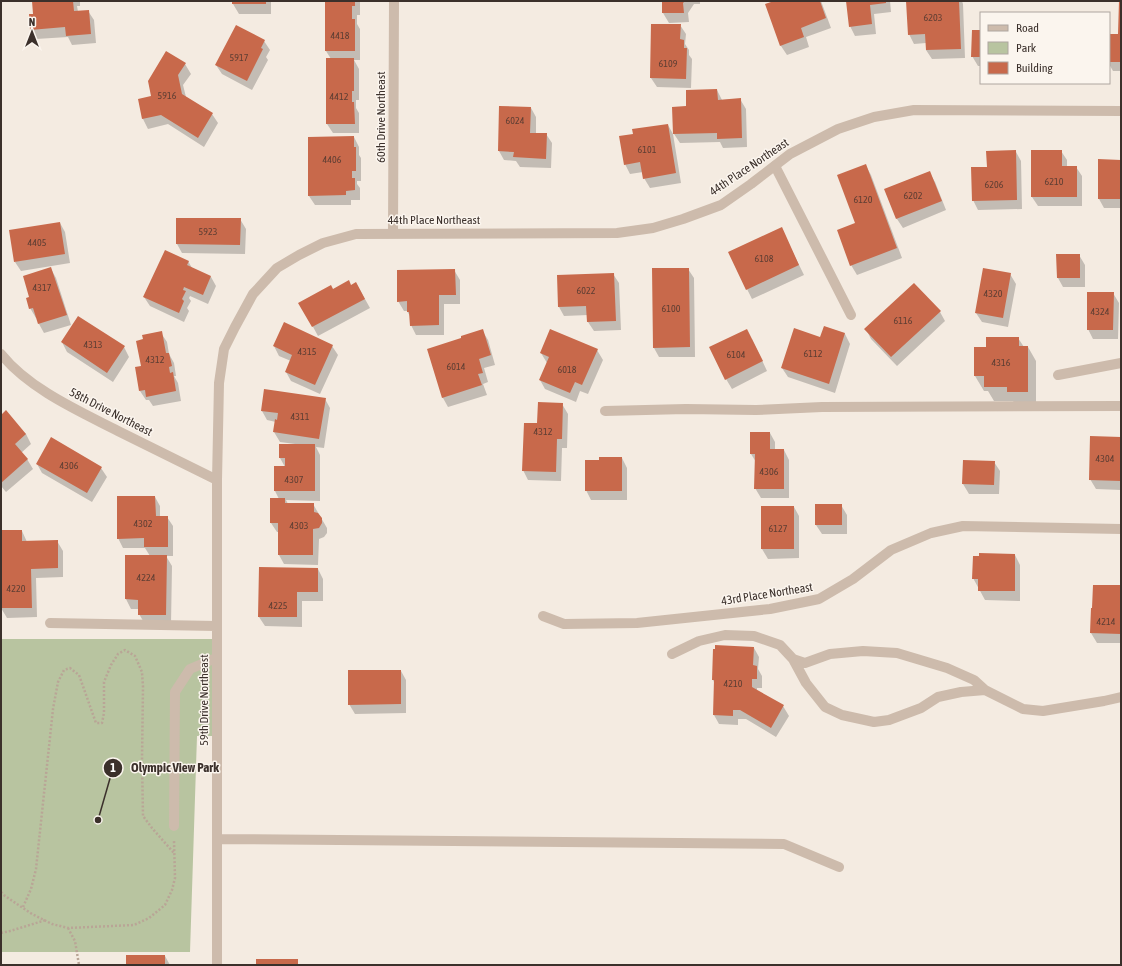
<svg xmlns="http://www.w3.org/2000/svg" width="1122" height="966" font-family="'Asap Condensed',sans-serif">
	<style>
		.green { fill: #b8c4a0 }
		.shadow { fill: #0003 }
		.building { fill: #c8694b }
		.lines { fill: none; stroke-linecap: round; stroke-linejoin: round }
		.path { stroke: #b9a596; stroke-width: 2.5; stroke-dasharray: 2 2; stroke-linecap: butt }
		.lane { stroke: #cdbbac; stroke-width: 10 }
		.street { stroke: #cdbbac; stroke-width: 10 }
		.labels { text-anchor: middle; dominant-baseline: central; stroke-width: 3; stroke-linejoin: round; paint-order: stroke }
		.number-label { font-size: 10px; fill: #5e3e33 }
		.street-label { font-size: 12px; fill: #3b302b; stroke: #fbf5ee }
		.leader { fill: none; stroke: #3b302b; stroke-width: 1.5 }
		.callout-dot { fill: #3b302b; stroke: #fbf5ee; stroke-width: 1.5 }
		.mark-label { font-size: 12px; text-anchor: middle; font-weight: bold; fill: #fff }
		.callout-label { font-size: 13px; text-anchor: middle; font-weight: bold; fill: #3b302b; stroke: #fbf5ee; stroke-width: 3; stroke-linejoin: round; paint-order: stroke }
	</style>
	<rect width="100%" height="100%" fill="#f4ebe1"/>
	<path class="green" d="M1 639H221L222 736H197L190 952H1Z"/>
	<path class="shadow" d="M33 1H80V6H77L78 12 88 11 94 20 96 43 72 45 68 37 36 39 31 30 34 15Z
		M233 1H271V14H239L233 4Z
		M326 1H360V15H357V24L360 29V60H354L359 69V100H356V108L359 113V133H333L327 124 331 59 326 51Z
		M663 1H700V4H694L688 13 689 22 669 23 663 13Z
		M777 1H821L831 28 806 37 809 47 787 55 781 46 766 5Z
		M847 1H890L891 12 874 14 876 34 855 36 850 26Z
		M907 1H962L963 4 965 58 932 59 926 50V43L914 44 909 34Z
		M1120 1H1121V71H1113L1109 64V35H1119Z
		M680 25 686 34 685 44 689 50V55L692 59 691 88 657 87 651 78Z
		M981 31V66H978L972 56Z
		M264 41 270 50 266 57 268 60 252 90 222 74 216 65Z
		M185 64 191 74 183 85 186 97 212 114 218 123 204 147 168 124 148 129 143 119 139 100 152 97Z
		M717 90 722 100 740 99 746 109 747 147 723 148 720 142 680 143 674 134 687 107Z
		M531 108 536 117V134H546L552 143 551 168 520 167 516 161 504 160 499 151Z
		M668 125 673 134 681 183 650 188 644 178 643 172 630 174 625 164 634 135Z
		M354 137 359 147V155L361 158V181H357V184L360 188V200H351V205H315L309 196Z
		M1061 151 1067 160V167H1076L1082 176V206H1038L1032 197Z
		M1016 152 1021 161 1022 209 978 210 973 200 988 168Z
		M1121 161V208H1104L1099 199Z
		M866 166 871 175 902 258 857 275 851 265Z
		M929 172 935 182 946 210 903 228 897 219 886 189Z
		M240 219 246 229 245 254 182 253 177 244Z
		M60 223 65 232 70 263 21 271 15 262Z
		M781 228 804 275 752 299 747 289Z
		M1079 255 1085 265V287H1063L1058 278Z
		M188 261 192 268 211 277 216 286 208 304 190 296 189 298 191 301 187 308 189 311 184 322 150 306 144 297Z
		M51 269 56 278 71 325 44 333 39 324 37 317 36 318 30 308 31 298Z
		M688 269 694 278 695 357H659L654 348Z
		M454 270 460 280V304H444V335H416L411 325 410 316 407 311H404L398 301Z
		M613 274 619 283 621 330 594 331 588 322V315L564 316 559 307Z
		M1010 274 1016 284 1008 327 982 322 976 313Z
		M356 283 370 308 318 336 300 303 332 290 351 286Z
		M1113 293 1119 303 1118 339H1093L1088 329Z
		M940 312 945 321 897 366 871 339 866 329Z
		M824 327 845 334 850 344 835 393 788 377 782 368 821 339Z
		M482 330 488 340 495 365 484 368 488 382 483 384 487 395 448 407 443 398 428 350 463 339Z
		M161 333 167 342 169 354 174 363 176 376H174L178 383 181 401 153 406 149 400H146L140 391 142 367Z
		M1018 338 1024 347H1028L1036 361V407H1017L1013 401H994L988 391H984L975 376V348H987Z
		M752 339 767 371 732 389 726 379Z
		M62 342 124 347 129 357 113 382 67 352Z
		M274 346H332L338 355 320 394 291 381 286 372 291 361 279 356Z
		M597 350 603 360 588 394 580 391 576 402 545 389 540 380 547 363 541 353Z
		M325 399 330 408 324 448 316 447 320 455V501L286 500 288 504H313L327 528V533L324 537 319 539 318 565 284 564 279 555V532H277L271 523 279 499 275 491 285 467 280 458V445H295V444L280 442 274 432 276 422 267 420 262 411Z
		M562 404 568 414 567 448H562L561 481 528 480 523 470 538 424Z
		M1 416 26 434 31 444 21 453 27 459 33 469 6 492 1 486Z
		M770 433 775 442V450H784L789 460V498H761L755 488 756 462 751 454Z
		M1121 438V490L1096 489 1090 479Z
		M622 458 627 468V500H591L586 490 600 461Z
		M964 461 994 462 1000 471 999 494H969L963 484Z
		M37 464 101 468 107 477 92 502 42 473Z
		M155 497 160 506V517H167L173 526V556H166L172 566 171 624H145L139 614V609H131L126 599V556H150L145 548H123L118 538Z
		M841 505 847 515V534H822L816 525Z
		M762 507H794L799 516V558L768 559 762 549Z
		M1 531H22L27 542 57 541 63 551V577L36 578 37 617 7 618 1 608Z
		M1015 555 1020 565V601L985 600 973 578 980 557Z
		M318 569 323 579V601H302V627L265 626 259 617Z
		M1121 586V643H1097L1091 633Z
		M754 648 759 657 758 669 762 676V688H757V691L783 706 789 716 776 737 746 719H738V725L719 724 714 715 715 684 713 680Z
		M401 671 406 680V713L355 714 349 704Z
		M165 956 170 965H127Z"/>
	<path class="building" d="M32 1H73L74 11 89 10 91 34 66 36 65 27 30 30 29 14H33Z
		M232 1H266V4H232Z
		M325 1H355V6H352V19H355V51H325Z
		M662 1H685L683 3 684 13H662Z
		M774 1H820L826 18 801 28 804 37 780 46 765 4Z
		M846 1H886V3L870 5 872 24 849 27Z
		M906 1H959L961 49 926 50 925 34 908 35Z
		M1119 1H1121V62H1109V34H1118Z
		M651 24H681L680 39 684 40V48H687L686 79 650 78Z
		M236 25 265 40 261 48 263 49 247 81 215 65Z
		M972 30H981V57H971Z
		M166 51 186 63 178 75 182 94 213 113 198 138 161 115 142 119 138 99 151 96 148 81Z
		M326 58H354V91H352V102H354L355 124H326Z
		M717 89 718 100 741 98 742 138 717 139V133L673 134 672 107 686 106V90Z
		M499 106 531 107 530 133H547L546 159 513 157 514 152 498 151Z
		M668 124 676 173 643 179 640 162 624 165 619 136 633 134 632 129Z
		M354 136V147H356V171H352V178H355V190L346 191V195L308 196V137Z
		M1016 150 1017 200 972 201 971 167H987L986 151Z
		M1031 150H1062V166H1077V197H1031Z
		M1098 159 1121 160V199H1098Z
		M866 164 897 248 850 266 837 230 855 223 837 175Z
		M930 171 942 201 896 219 884 189Z
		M176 218H241L240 245 176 244Z
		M60 222 65 254 14 262 9 230Z
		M782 227 799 265 746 290 728 252Z
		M165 250 189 261 187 265 211 276 203 295 184 287 183 290 186 291 182 299 184 301 179 313 143 297Z
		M1056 254H1080V278H1057Z
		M51 267 67 315 38 324 33 308 29 309 26 298 29 297 23 276Z
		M652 268H689L690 347 653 348Z
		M983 268 1011 273 1003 318 975 313Z
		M455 269 456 295H439V325L410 326 409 312H407V301L397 302V270Z
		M614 273 616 321 587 322 586 306 558 307 557 275Z
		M349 280 351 285 356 282 365 299 312 327 298 303 331 285 333 289Z
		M914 283 941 311 891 357 864 329Z
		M1087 292H1114L1113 330H1087Z
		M78 316 125 346 107 373 61 342Z
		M284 322 333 345 315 385 285 372 292 355 273 346Z
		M824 326 845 333 829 384 781 368 794 328 820 337Z
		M483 329 491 355 479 359 483 373 478 374 482 385 442 398 427 349 461 338V336Z
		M550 329 598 349 582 385 575 382 570 393 539 380 549 357 540 353Z
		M747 329 763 361 725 380 709 347Z
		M162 331 166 353H169L172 366 169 367 170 373 173 372 176 391 146 397 145 390 139 391 135 367 141 366 136 341 143 339 142 335Z
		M986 337H1019V346H1028V392H1007V387H984V376H974V347H986Z
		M264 389 326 398 319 439 273 432 275 419 277 420 278 413 261 411Z
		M538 402 563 403 562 439H557L556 472 522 471 524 423H537Z
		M6 410 26 434 15 444 28 459 1 483V415Z
		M750 432H770V449H784V489H754L755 454H750Z
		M1090 436 1121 437V481L1089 480Z
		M51 437 102 467 87 493 36 464Z
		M279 444H315V491H274V466H285V458H279Z
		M599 457H622V491H585V460H599Z
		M963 460 995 461 994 485 962 484Z
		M117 496H155L156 516H168V547H144V538L117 539Z
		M270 498H285V503H314V512L318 513 322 518V523L319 528 313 529V555H278V523H270Z
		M815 504H842V525H815Z
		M761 506H794V549H761Z
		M1 530H22V541L58 540V568L31 569 32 608H1Z
		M979 553 1015 554V591H978V579H972L973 556H979Z
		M125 555H167L166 615H138V600L125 599Z
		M259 567 318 568V592H297V617H258Z
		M1093 585H1121V634L1090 633 1091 608H1092Z
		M715 645 754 647 753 665 757 666V679H752V687L784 705 771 728 740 710H733V716L713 715 714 680H712L713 649H715Z
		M348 670H401V704L348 705Z
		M126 955H165V965H126Z
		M256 959H298V965H256Z"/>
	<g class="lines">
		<path class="path" d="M1 892 5 896 32 914 52 924 68 928 134 925 149 918 165 905 172 890 175 878 174 841
			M23 907 31 889 36 869 53 709 58 682 64 670 70 668 79 675 96 723H102L104 713V682L111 665 118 654 125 650 135 656 142 672 143 687 142 761 143 816 152 828 174 853
			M68 928 75 941 79 965
			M1 933 10 931 46 920"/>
		<path class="lane" d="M775 166 851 315
			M1058 375 1121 363
			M605 411 686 409 756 410 822 407 1121 406
			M672 654 699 641 725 635 754 636 780 645 793 659 805 663 830 654 863 651 897 653 947 668 974 680 985 690 1023 709 1043 711 1104 701 1121 697
			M793 659 806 683 825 707 842 715 874 722 889 720 921 708 938 697 961 692 985 690
			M174 826 175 692 190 669 216 658"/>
		<path class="street" d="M393 234 394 1
			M1 354C29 389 79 411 118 431 151 447 184 464 217 480
			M543 616 564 624 637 623 770 609 819 599 853 579 891 550 931 533 963 526 1121 529
			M50 623 216 626
			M217 839 784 844 839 867
			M217 965V480L219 383 224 349 235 327 253 294 277 268 299 255 323 243 356 234 617 233 653 228 683 219 721 205 751 184 790 154 838 129 874 117 914 110 1121 111"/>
	</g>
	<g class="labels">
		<g class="number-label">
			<text x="933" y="17">6203</text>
			<text x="340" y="35">4418</text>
			<text x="239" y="57">5917</text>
			<text x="668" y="63">6109</text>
			<text x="167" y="95">5916</text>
			<text x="339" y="96">4412</text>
			<text x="515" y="120">6024</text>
			<text x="647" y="149">6101</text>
			<text x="332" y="159">4406</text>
			<text x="1054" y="181">6210</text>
			<text x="994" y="184">6206</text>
			<text x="913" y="195">6202</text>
			<text x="863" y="199">6120</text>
			<text x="208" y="231">5923</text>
			<text x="37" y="242">4405</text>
			<text x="764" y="258">6108</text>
			<text x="42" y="287">4317</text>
			<text x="586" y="290">6022</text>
			<text x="993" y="293">4320</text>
			<text x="671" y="308">6100</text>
			<text x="1100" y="311">4324</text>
			<text x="903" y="320">6116</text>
			<text x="93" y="344">4313</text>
			<text x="307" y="351">4315</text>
			<text x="813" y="353">6112</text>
			<text x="736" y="354">6104</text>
			<text x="155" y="359">4312</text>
			<text x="1001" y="362">4316</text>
			<text x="456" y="366">6014</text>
			<text x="567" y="369">6018</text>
			<text x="300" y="416">4311</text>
			<text x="543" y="431">4312</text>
			<text x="1105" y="458">4304</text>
			<text x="69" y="465">4306</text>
			<text x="769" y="471">4306</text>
			<text x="294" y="479">4307</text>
			<text x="143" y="523">4302</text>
			<text x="299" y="525">4303</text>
			<text x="778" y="528">6127</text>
			<text x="146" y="577">4224</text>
			<text x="16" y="588">4220</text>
			<text x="278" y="605">4225</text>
			<text x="1106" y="621">4214</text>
			<text x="733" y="683">4210</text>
		</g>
		<g class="street-label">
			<text transform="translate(381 117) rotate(-90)">60th Drive Northeast</text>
			<text transform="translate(749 167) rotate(-34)">44th Place Northeast</text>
			<text x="434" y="220">44th Place Northeast</text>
			<text transform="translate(111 412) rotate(27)">58th Drive Northeast</text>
			<text transform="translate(767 594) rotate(-9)">43rd Place Northeast</text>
			<text transform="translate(204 700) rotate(-90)">59th Drive Northeast</text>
		</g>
	</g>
	<path class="leader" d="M98 820L113 768"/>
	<g class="callout-dot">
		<circle cx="98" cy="820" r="4"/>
		<circle cx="113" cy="768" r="10"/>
	</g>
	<g class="mark-label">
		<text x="113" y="772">1</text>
	</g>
	<g class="callout-label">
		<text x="175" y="772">Olympic View Park</text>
	</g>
	<rect width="1122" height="966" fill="none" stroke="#3b302b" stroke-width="4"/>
	<rect x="980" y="12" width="130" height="72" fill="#fbf5ee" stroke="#aea6a0"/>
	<rect x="988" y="25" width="20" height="6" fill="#cdbbac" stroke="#aea6a0"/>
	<text x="1016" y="32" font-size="12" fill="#3b302b">Road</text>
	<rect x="988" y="42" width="20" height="12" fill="#b8c4a0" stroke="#aea6a0"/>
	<text x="1016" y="52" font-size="12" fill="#3b302b">Park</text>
	<rect x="988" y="62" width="20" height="12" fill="#c8694b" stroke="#aea6a0"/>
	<text x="1016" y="72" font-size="12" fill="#3b302b">Building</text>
	<g transform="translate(32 32)" stroke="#fbf5ee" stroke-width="3" paint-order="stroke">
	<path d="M0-3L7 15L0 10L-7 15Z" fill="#3b302b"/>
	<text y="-6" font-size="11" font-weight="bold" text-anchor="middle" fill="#3b302b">N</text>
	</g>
</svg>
